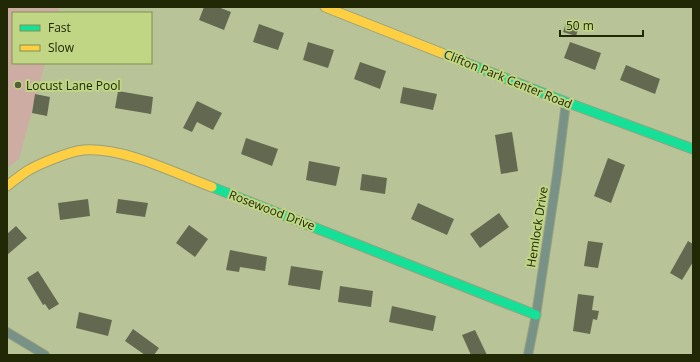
<svg xmlns="http://www.w3.org/2000/svg" width="700" height="362" font-family="'Open Sans',sans-serif">
	<style>
		.green { fill: #cdaca4 }
		.building { fill: #636950 }
		.lines { fill: none; stroke-linecap: round; stroke-linejoin: round }
		.street-casing { stroke: #98a17d; stroke-width: 10 }
		.fast-casing { stroke: #98a17d; stroke-width: 11 }
		.slow-casing { stroke: #98a17d; stroke-width: 11 }
		.street { stroke: #789287; stroke-width: 8 }
		.fast { stroke: #16e098; stroke-width: 9 }
		.slow { stroke: #ffcf43; stroke-width: 9 }
		.poi-dot { fill: #555e38; stroke: #c1d684; stroke-width: 1.5 }
		.labels { text-anchor: middle; dominant-baseline: central; stroke-width: 4; stroke-linejoin: round; paint-order: stroke }
		.street-label { font-size: 12px; fill: #202805; stroke: #c1d684 }
		.poi-label { font-size: 12px; fill: #202805; stroke: #c1d684; text-anchor: start }
	</style>
	<rect width="100%" height="100%" fill="#b8c397"/>
	<path class="green" d="M7 7H60L58 13H13V63H45L19 159 7 168Z"/>
	<path class="building" d="M204 7H218L231 12 224 30 199 20Z
		M567 20 580 23 576 36 563 32Z
		M259 24 284 33 278 50 253 42Z
		M308 42 334 50 328 68 303 60Z
		M570 42 601 53 595 70 564 58Z
		M360 62 386 71 380 89 354 79Z
		M626 65 660 79 655 94 620 80Z
		M403 87 437 94 433 110 400 103Z
		M118 91 153 97 151 114 115 108Z
		M35 94 50 97 47 116 32 113Z
		M197 101 222 113 213 130 197 122 192 132 183 128Z
		M512 132 518 171 501 174 495 135Z
		M246 138 278 149 272 166 241 154Z
		M608 158 625 165 611 203 594 196Z
		M309 161 340 167 336 186 306 180Z
		M362 174 387 178 385 194 360 190Z
		M88 199 90 216 60 220 58 203Z
		M118 199 148 203 145 217 116 213Z
		M418 203 454 219 447 235 411 219Z
		M499 213 509 227 480 248 470 234Z
		M189 225 208 239 195 257 176 243Z
		M16 226 27 238 7 255V234Z
		M588 241 603 243 598 268 584 266Z
		M688 241 693 244V262L682 280 670 273Z
		M230 250 267 257 265 271 240 267 239 272 226 270Z
		M291 266 323 271 320 290 288 285Z
		M38 271 59 304 49 310 45 304 43 305 27 278Z
		M340 286 373 291 371 307 338 302Z
		M578 294 594 296 592 310 599 311 597 320 593 319 590 334 573 331Z
		M392 306 436 316 433 331 389 322Z
		M79 312 112 320 108 336 76 328Z
		M133 329 159 348 154 355H145L125 341Z
		M475 330 487 355H471L462 335Z"/>
	<g class="lines">
		<defs>
			<path id="street" d="M7 332 45 355
				M528 355 536 315 557 175 566 102"/>
			<path id="fast" d="M459 60 566 102 693 149
				M212 187 536 315"/>
			<path id="slow" d="M325 7 459 60
				M7 186C13 181 20 176 27 171 39 164 70 151 84 150 124 147 174 173 212 187"/>
		</defs>
		<use href="#street" class="street-casing"/>
		<use href="#fast" class="fast-casing"/>
		<use href="#slow" class="slow-casing"/>
		<use href="#street" class="street"/>
		<use href="#fast" class="fast"/>
		<use href="#slow" class="slow"/>
	</g>
	<circle class="poi-dot" cx="18" cy="85" r="4"/>
	<g class="labels">
		<g class="street-label">
			<text transform="translate(508 79) rotate(22)">Clifton Park Center Road</text>
			<text transform="translate(272 210) rotate(21)">Rosewood Drive</text>
			<text transform="translate(537 227) rotate(-81)">Hemlock Drive</text>
		</g>
		<g class="poi-label">
			<text x="26" y="85">Locust Lane Pool</text>
		</g>
	</g>
	<rect width="700" height="362" fill="none" stroke="#202805" stroke-width="16"/>
	<rect x="12" y="12" width="140" height="52" fill="#c1d684" stroke="#819051"/>
	<rect x="20" y="25" width="20" height="6" fill="#16e098" stroke="#819051"/>
	<text x="48" y="32" font-size="12" fill="#202805">Fast</text>
	<rect x="20" y="45" width="20" height="6" fill="#ffcf43" stroke="#819051"/>
	<text x="48" y="52" font-size="12" fill="#202805">Slow</text>
	<path d="M560 30v6h83v-6" fill="none" stroke="#202805" stroke-width="2"/>
	<text x="566" y="30" font-size="12" fill="#202805" stroke="#c1d684" stroke-width="3" paint-order="stroke">50 m</text>
</svg>
